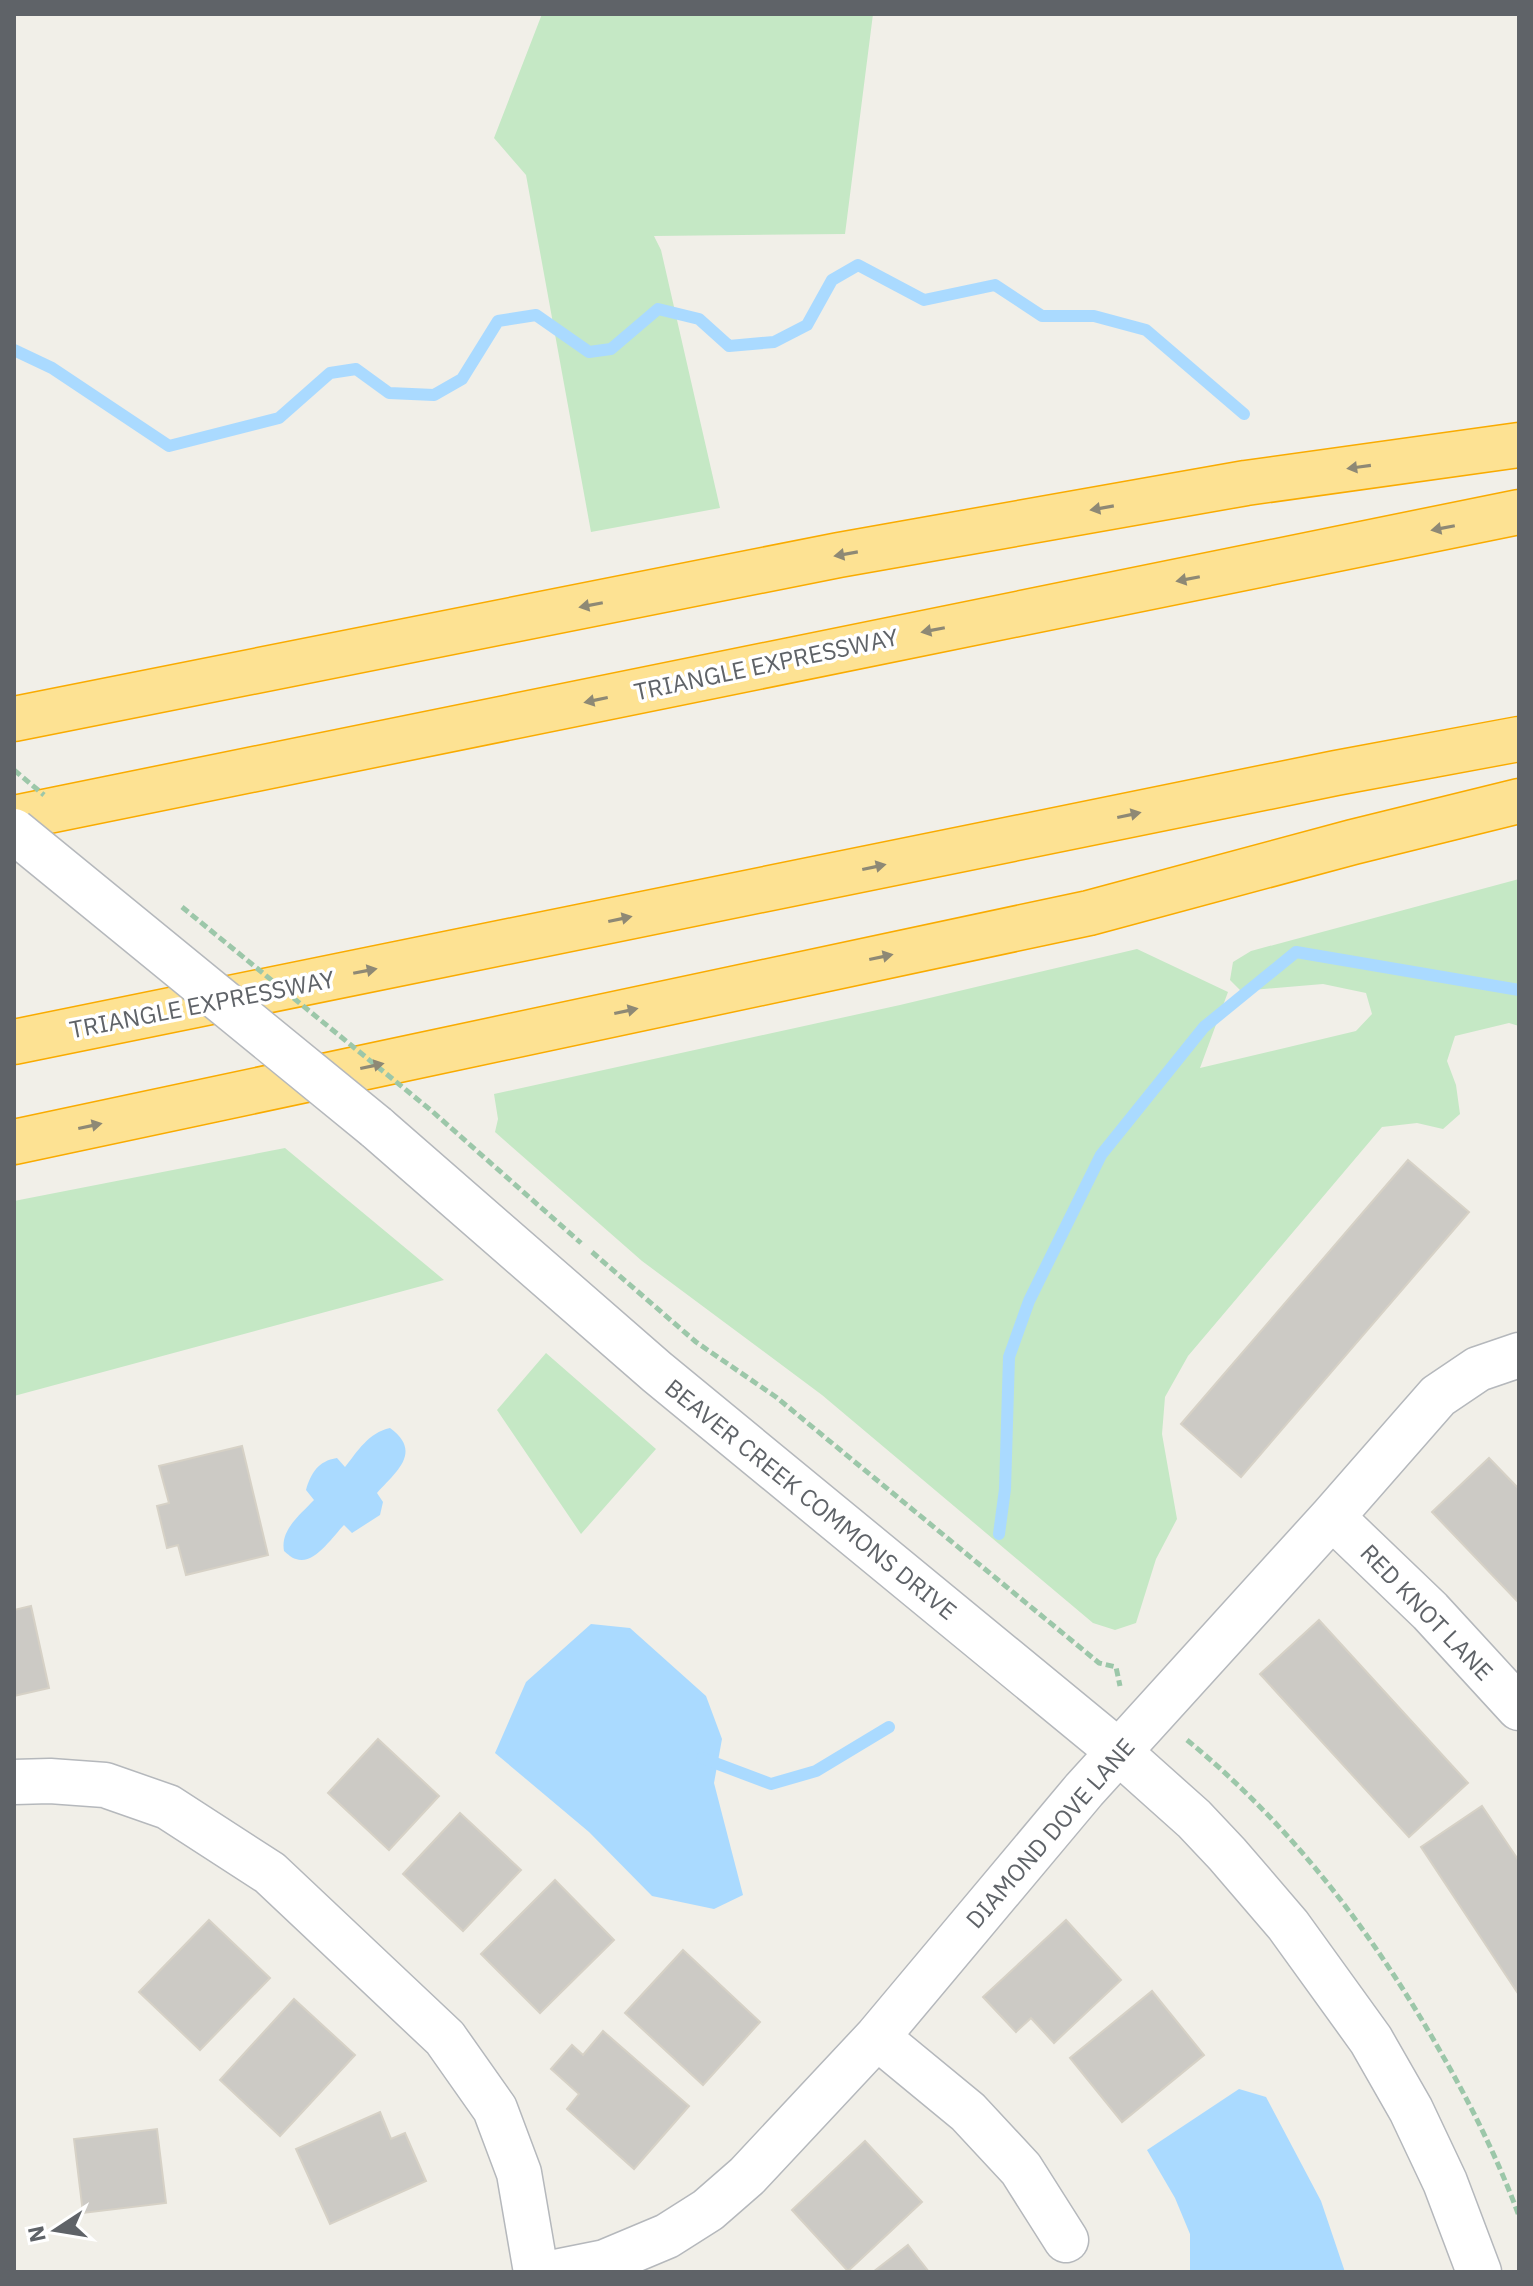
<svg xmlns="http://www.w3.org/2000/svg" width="1533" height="2286" font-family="'IBM Plex Sans',sans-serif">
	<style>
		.green { fill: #c5e8c5 }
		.water { fill: #aadaff }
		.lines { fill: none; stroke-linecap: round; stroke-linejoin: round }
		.stream { stroke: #aadaff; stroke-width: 12 }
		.building { fill: #cccac5; stroke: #d6d1c6; stroke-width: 2 }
		.minor-casing { stroke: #b5b8bc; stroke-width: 47 }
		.highway-casing { stroke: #f9ab00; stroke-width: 47 }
		.path { stroke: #9cc7a9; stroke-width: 5; stroke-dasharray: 8 4; stroke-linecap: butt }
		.minor { stroke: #fff; stroke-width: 44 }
		.highway { stroke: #fde293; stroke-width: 44 }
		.minor-bridge-casing { stroke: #b5b8bc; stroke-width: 47; stroke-linecap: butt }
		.path-bridge { stroke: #9cc7a9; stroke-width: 5; stroke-dasharray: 8 4; stroke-linecap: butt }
		.minor-bridge { stroke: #fff; stroke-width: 44 }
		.oneway { fill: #8e8975 }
		.labels { text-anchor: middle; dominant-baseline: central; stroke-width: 7; stroke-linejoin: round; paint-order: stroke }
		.street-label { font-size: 24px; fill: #5f6368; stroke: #fff }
	</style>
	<rect width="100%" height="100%" fill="#f1efe8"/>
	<path class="green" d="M542 14H873L845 234 654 236 661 250 720 508 591 532 526 175 494 138Z
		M1519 879V1026L1509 1023 1455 1036 1447 1061 1456 1085 1460 1114 1443 1129 1417 1123 1382 1127 1188 1356 1165 1397 1162 1434 1177 1519 1156 1559 1136 1623 1115 1630 1093 1623 822 1395 642 1261 495 1132 498 1119 494 1094 900 1005 1137 949 1228 992 1200 1068 1356 1031 1372 1014 1366 993 1323 984 1241 991 1230 980 1233 962 1251 951Z
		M285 1148 444 1280 14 1396V1201Z
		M546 1353 656 1449 581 1534 497 1410Z"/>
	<path class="water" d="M390 1428C423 1452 396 1472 377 1493L383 1502 380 1515 352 1533 344 1525C333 1536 314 1566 296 1559 291 1558 288 1554 284 1551 280 1530 300 1515 314 1500L306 1490C311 1473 318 1461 337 1458L345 1467C358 1451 368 1433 390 1428Z
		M591 1624 630 1628 706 1696 722 1739 714 1783 743 1895 714 1909 652 1896 589 1832 495 1753 526 1682Z
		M1239 2089 1266 2097 1321 2201 1345 2272H1190V2234L1175 2198 1147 2150Z"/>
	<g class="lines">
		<path class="stream" d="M14 350 52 368 169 446 279 418 330 373 356 369 389 393 434 395 462 379 498 321 536 315 589 352 611 349 658 309 699 319 729 346 774 342 807 325 832 280 858 265 924 300 995 285 1042 316H1094L1146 330 1244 414
			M999 1534 1005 1489 1009 1357 1029 1301 1101 1155 1204 1027 1296 952 1519 990
			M702 1758 771 1784 816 1771 889 1727"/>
	</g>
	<path class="building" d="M1408 1160 1469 1212 1241 1477 1181 1424Z
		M242 1446 268 1555 186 1575 178 1545 167 1548 157 1506 169 1503 159 1466Z
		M1489 1458 1519 1489V1603L1432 1512Z
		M31 1606 49 1688 14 1696V1610Z
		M1319 1620 1468 1783 1409 1837 1260 1674Z
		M378 1739 439 1796 389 1850 328 1793Z
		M1482 1806 1519 1861V1995L1421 1847Z
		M460 1813 521 1870 463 1931 403 1874Z
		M555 1880 614 1940 540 2013 481 1954Z
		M209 1920 270 1978 200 2050 139 1992Z
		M1066 1920 1121 1980 1054 2043 1031 2018 1016 2032 983 1997Z
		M683 1950 760 2022 703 2085 625 2013Z
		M1152 1991 1204 2055 1122 2122 1070 2058Z
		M294 1999 355 2055 280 2136 220 2080Z
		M603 2031 689 2106 634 2169 567 2109 579 2094 551 2069 572 2045 583 2055Z
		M380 2112 391 2139 405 2133 426 2181 330 2224 296 2149Z
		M157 2129 166 2203 83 2213 74 2139Z
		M865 2141 922 2202 848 2271 792 2210Z
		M908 2245 929 2272H873Z"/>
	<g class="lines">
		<defs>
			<path id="minor" d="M376 1127 657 1372 1119 1752 1194 1819 1227 1854 1288 1925 1371 2040 1411 2110 1445 2182 1479 2272
				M1332 1517 1430 1611 1519 1708
				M14 1782 50 1781 105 1785 168 1807 270 1873 445 2038 495 2109 519 2173 536 2272
				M877 2037 968 2112 1021 2169 1066 2240
				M555 2272 605 2262 667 2236 708 2210 747 2176 877 2037 1084 1790 1332 1517 1438 1396 1478 1369 1519 1355"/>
			<path id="highway" d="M14 719 839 555 1246 483 1519 445
				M14 818 1519 512
				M14 1042 1336 773 1519 739
				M14 1142 1089 913 1353 842 1519 801"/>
		</defs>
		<use href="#minor" class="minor-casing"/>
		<use href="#highway" class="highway-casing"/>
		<path class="path" d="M433 1112 581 1243
			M592 1252 696 1342 776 1397 1099 1663 1116 1667 1120 1686
			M1187 1740C1292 1826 1373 1933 1440 2051 1470 2103 1498 2159 1519 2216"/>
		<use href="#minor" class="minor"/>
		<use href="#highway" class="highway"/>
		<defs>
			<path id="minor-bridge" d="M14 831 376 1127"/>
		</defs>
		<use href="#minor-bridge" class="minor-bridge-casing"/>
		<path class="path-bridge" d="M14 770 44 795
			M182 907 433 1112"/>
		<use href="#minor-bridge" class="minor-bridge"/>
	</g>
	<defs><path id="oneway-solid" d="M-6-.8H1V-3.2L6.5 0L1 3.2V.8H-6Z" transform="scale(2)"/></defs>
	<g class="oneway">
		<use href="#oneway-solid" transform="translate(1359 467) rotate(172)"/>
		<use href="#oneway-solid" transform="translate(1102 508) rotate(170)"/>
		<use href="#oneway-solid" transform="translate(1443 528) rotate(169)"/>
		<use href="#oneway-solid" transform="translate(846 554) rotate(170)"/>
		<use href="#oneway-solid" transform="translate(1188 579) rotate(169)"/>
		<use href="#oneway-solid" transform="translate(591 605) rotate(169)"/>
		<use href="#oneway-solid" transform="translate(933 630) rotate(169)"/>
		<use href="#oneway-solid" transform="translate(596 700) rotate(168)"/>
		<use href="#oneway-solid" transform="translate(1129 815) rotate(-12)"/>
		<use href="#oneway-solid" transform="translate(874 867) rotate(-12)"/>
		<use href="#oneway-solid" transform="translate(620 919) rotate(-12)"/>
		<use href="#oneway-solid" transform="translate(881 957) rotate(-12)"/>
		<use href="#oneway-solid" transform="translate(365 971) rotate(-11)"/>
		<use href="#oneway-solid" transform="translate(626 1011) rotate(-12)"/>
		<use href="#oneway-solid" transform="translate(372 1066) rotate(-12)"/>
		<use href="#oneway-solid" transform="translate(90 1126) rotate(-12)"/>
	</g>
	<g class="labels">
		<g class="street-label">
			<text transform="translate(766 664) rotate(-12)">TRIANGLE EXPRESSWAY</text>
			<text transform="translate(202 1004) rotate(-11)">TRIANGLE EXPRESSWAY</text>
			<text transform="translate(811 1499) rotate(39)">BEAVER CREEK COMMONS DRIVE</text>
			<text transform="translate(1427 1612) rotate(46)">RED KNOT LANE</text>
			<text transform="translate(1050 1833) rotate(-49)">DIAMOND DOVE LANE</text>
		</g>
	</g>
	<rect width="1533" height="2286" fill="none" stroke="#5f6368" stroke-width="32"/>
	<g transform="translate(56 2230) rotate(258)" stroke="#ffffff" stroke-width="6" paint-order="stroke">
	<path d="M0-6L14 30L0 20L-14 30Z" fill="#5f6368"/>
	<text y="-12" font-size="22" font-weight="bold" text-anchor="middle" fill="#5f6368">N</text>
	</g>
</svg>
